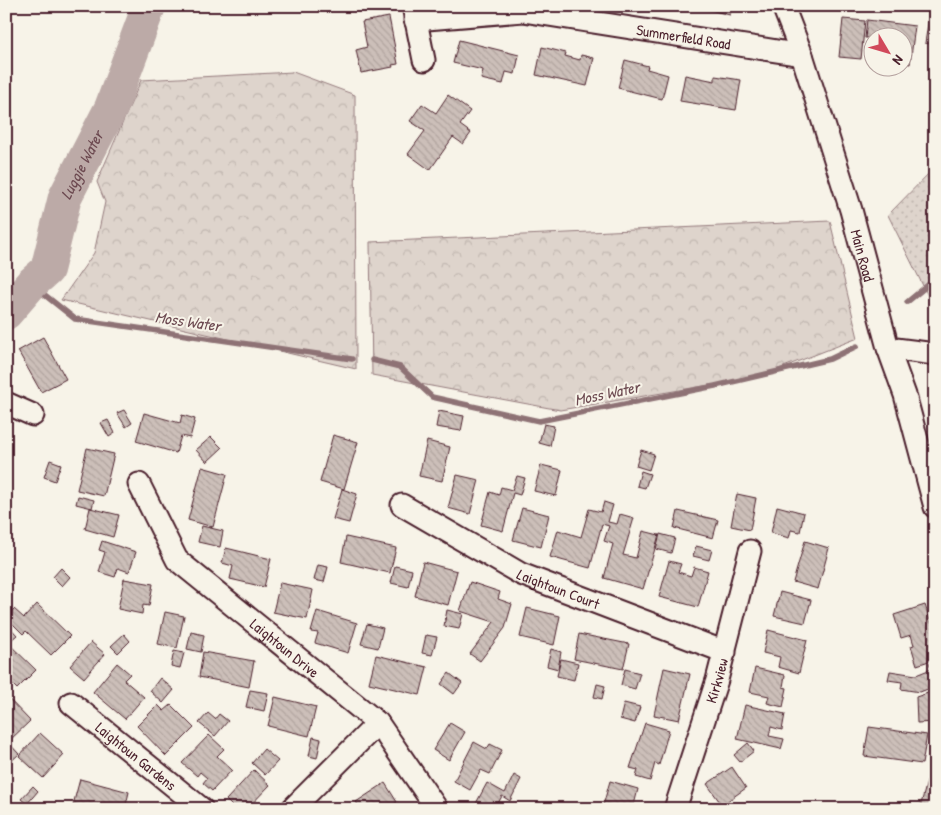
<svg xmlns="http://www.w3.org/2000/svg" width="941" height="815" font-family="'Patrick Hand',sans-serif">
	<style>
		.grass { fill: url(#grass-dots); stroke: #947a7c }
		.forest { fill: url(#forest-crowns); stroke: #947a7c }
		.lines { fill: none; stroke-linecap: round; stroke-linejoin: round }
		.stream { stroke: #8e7275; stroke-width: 5.5 }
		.river { stroke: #bcaaa7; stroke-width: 34 }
		.building { fill: url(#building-back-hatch); stroke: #4a1f2b }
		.minor-casing { stroke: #4a1f2b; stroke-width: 25 }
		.minor { stroke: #f7f3e8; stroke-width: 21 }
		.labels { text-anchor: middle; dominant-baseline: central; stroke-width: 4; stroke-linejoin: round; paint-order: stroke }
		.street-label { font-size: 15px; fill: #4a1f2b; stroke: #f7f3e8 }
		.water-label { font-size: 16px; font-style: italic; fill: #6c4950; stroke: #f7f3e8 }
	</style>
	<defs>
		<pattern id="grass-dots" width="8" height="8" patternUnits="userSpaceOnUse" patternTransform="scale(1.25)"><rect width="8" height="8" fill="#ded4cc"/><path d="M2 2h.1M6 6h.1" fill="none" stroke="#c0b6af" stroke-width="1.8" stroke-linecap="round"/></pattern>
		<pattern id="forest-crowns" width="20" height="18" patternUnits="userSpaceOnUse" patternTransform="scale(1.25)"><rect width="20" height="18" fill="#ded4cc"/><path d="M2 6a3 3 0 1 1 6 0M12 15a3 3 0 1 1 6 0" fill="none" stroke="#c0b6af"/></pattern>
		<pattern id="building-back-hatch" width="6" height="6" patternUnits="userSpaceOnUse" patternTransform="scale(1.25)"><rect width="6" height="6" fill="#ccbfb9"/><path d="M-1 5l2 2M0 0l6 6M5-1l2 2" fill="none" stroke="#b1a49f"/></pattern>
	</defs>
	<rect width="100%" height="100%" fill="#f7f3e8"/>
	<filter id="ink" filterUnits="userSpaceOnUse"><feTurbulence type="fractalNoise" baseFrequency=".02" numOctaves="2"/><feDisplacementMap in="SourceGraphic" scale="10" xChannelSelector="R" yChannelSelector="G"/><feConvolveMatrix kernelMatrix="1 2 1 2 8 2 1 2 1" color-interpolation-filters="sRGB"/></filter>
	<g filter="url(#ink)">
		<path class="grass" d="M935 167V310L888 215Z"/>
		<path class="forest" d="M293 72 355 95 356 369 61 300 94 253 105 202 97 182 141 80Z
			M830 221 858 338 758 377 560 410 372 375 370 242Z"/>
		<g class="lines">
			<path class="stream" d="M31 284 75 319 352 359
				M907 302 935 279
				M372 360 400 367 432 397 539 421 715 386 830 359 857 346"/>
			<path class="river" id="s1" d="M6 313 31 284 47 270 65 197 111 108 149 6"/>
		</g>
		<path class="building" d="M694 6H732L730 15Z
			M389 17 398 64 392 65 393 67 361 73 356 50 367 47 362 22Z
			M929 17 935 18V45L925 43Z
			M843 19 865 21 861 59 839 57Z
			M867 20 915 26 910 64 904 63V38H865Z
			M459 40 519 55 515 74 506 72 503 84 481 79 483 70 453 63Z
			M542 47 566 53 565 56 580 60 581 55 594 58 587 86 536 75Z
			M625 60 648 66 647 69 668 75 662 99 618 88Z
			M685 75 715 81V76L741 80 736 110 680 101Z
			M448 95 470 111 460 125 471 133 463 144 453 137 430 170 408 154 425 131 410 121 422 104 436 113Z
			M43 337 66 379 41 392 18 351Z
			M124 410 132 423 126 427 117 413Z
			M439 411 464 416 461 431 436 427Z
			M144 413 180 423 182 415 195 419 190 438 181 436 176 453 136 441Z
			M108 420 115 433 109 437 101 423Z
			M544 424 554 426 550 446 539 443Z
			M333 435 358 442 344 489 320 482Z
			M211 437 222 448 207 462 196 450Z
			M427 441 450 447 442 481 419 476Z
			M87 448 114 454 104 496 77 490Z
			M641 450 654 454 649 470 636 466Z
			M50 460 61 464 55 481 44 477Z
			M541 465 562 470 556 496 534 491Z
			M202 467 227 474 213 527 188 520Z
			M641 471 650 474 645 488 637 486Z
			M457 475 479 480 470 514 448 508Z
			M517 476 525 478 520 495 513 493 503 531 481 525 490 492 499 495 501 487 512 490Z
			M342 489 357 494 349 523 333 519Z
			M737 494 756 498 750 530 731 526Z
			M78 496 94 500 92 508 76 504Z
			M604 502 613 505 608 522 617 524 620 514 634 518 623 555 636 558 643 531 659 535 643 589 604 578 613 544 604 541 609 526 602 524 590 568 550 557 558 530 581 537 589 509 601 512Z
			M777 506 804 513 800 532 791 530 789 538 771 533Z
			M90 508 119 515 113 537 85 529Z
			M522 508 549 515 541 547 513 540Z
			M678 511 718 520 713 538 674 528Z
			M202 526 223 531 220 547 198 542Z
			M660 534 675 538 671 553 656 549Z
			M346 537 396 548 390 573 341 562Z
			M102 541 136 552 129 572 118 568 115 577 99 572 105 552 99 550Z
			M805 541 829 548 818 589 793 582Z
			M696 546 712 550 709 560 693 556Z
			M226 548 271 559 264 587 230 579 233 566 222 563Z
			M669 561 681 564 678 572 691 576 694 567 708 571 698 607 659 597Z
			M423 562 457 571 448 605 415 596Z
			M318 565 328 567 324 582 314 580Z
			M395 566 412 570 408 587 391 583Z
			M61 568 70 577 62 586 53 577Z
			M124 579 153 584 149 606 143 605 142 614 118 609Z
			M470 582 500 592 498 599 512 604 505 628 480 661 470 654 494 622 460 611Z
			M280 583 313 590 307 619 273 612Z
			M780 592 811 600 805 623 774 616Z
			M37 604 70 636 51 655 26 631 23 634 6 617 14 609 24 618Z
			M925 605 935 635V659L917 665 911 646 914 645 911 635 901 638 894 615Z
			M527 608 560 616 554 645 520 637Z
			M447 610 463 614 459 629 444 626Z
			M317 611 357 623 348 653 315 643 318 633 311 632Z
			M165 612 184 616 177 648 158 644Z
			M6 623 17 635 10 641 6 637Z
			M367 624 383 628 378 648 361 644Z
			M768 630 807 640 799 673 778 667 780 657 763 653Z
			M191 632 204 635 201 652 187 649Z
			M124 634 130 641 118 653 111 646Z
			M579 634 629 644 623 669 574 659Z
			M426 635 437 637 432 655 422 653Z
			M6 641 36 670 17 689 6 678Z
			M91 642 105 654 84 678 70 666Z
			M551 649 561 652 558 669 547 666Z
			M174 651 184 653 180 668 171 666Z
			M203 652 254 661 249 687 199 677Z
			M376 655 427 667 420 695 369 683Z
			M561 659 578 663 574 680 557 676Z
			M935 662V722L917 723 916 697 934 691 933 687 920 692 901 689 902 682 888 680 890 671 916 675 931 669 929 664Z
			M117 663 130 674 124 680 144 697 125 719 93 692Z
			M664 668 690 674 679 720 654 715Z
			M755 668 785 675 783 687 787 688 783 707 767 703 769 696 750 692Z
			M625 669 640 673 635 689 621 685Z
			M449 673 462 683 454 694 441 684Z
			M160 678 174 690 163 703 150 691Z
			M597 684 605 686 602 699 594 697Z
			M250 690 268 693 264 711 246 707Z
			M6 696 30 721 9 741 6 738Z
			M275 697 316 707 309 736 268 726Z
			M624 703 640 707 635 723 620 719Z
			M158 705 164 711 171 705 194 728 166 756 137 726Z
			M745 705 785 714 782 730 771 727 769 736 784 739 781 749 737 739Z
			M208 713 215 719 219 714 228 721 215 736 199 723Z
			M450 723 465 732 449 760 433 750Z
			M645 723 669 730 659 765 655 763 650 781 636 777 638 770 630 768Z
			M869 727 927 735 922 764 864 756Z
			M40 733 64 755 43 778 19 756Z
			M209 735 224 749 217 756 232 770 212 791 203 783 207 778 200 772 197 776 182 763Z
			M313 737 321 739 317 758 309 756Z
			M6 740 19 754 7 765H6Z
			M474 742 487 749 490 744 502 750 490 774 481 770 470 790 454 781Z
			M748 743 754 751 740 762 734 755Z
			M264 749 278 761 265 775 252 763Z
			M732 767 746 788 722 805 707 784Z
			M254 770 270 785 247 809H235L226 800Z
			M929 774 935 776V809L920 808Z
			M514 775 521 779 510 801 502 796 495 809H473L487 783 505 793Z
			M80 779 129 792 125 809H87L73 805Z
			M610 781 638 789 633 809H602Z
			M385 783 397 802 387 809H361L356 802Z
			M33 786 38 791 27 804 21 799Z"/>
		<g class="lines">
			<defs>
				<g id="minor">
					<path d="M413 6 424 60"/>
					<path id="s2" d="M783 6 802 55 851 210 888 348 905 395 935 507"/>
					<path id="s3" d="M415 20 523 11 802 55"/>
					<path d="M888 348 935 354"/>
					<path d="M6 403 33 415"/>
					<path id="s4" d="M139 484 177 560 378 723 437 809"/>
					<path id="s5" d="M402 505 521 574 725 652"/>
					<path id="s6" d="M71 703 202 809"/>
					<path d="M292 809 378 723"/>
					<path id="s7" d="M675 809 717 680 750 551"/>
				</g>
			</defs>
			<use href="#minor" class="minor-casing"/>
			<use href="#minor" class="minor"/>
		</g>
	</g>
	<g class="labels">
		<g class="street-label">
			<text stroke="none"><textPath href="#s3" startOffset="271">Summerfield Road</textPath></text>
			<text stroke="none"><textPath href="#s2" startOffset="262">Main Road</textPath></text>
			<text stroke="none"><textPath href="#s5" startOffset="178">Laightoun Court</textPath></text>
			<text stroke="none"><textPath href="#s4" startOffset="224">Laightoun Drive</textPath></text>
			<text stroke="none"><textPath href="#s7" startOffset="135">Kirkview</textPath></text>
			<text stroke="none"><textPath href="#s6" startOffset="84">Laightoun Gardens</textPath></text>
		</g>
		<g class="water-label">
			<text stroke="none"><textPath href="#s1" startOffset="171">Luggie Water</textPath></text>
			<text transform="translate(188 321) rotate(8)">Moss Water</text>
			<text transform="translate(607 393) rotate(-12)">Moss Water</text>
		</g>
	</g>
	<rect width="941" height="815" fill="none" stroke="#f7f3e8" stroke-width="25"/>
	<rect x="12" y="12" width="916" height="790" fill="none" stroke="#4a1f2b" stroke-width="2" filter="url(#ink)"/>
	<g transform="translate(888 52) rotate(128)"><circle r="24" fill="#f7f3e8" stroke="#b29e9c"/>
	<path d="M0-4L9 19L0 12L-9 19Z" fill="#d1495b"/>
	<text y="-8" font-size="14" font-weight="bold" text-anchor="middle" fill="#4a1f2b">N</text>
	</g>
</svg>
